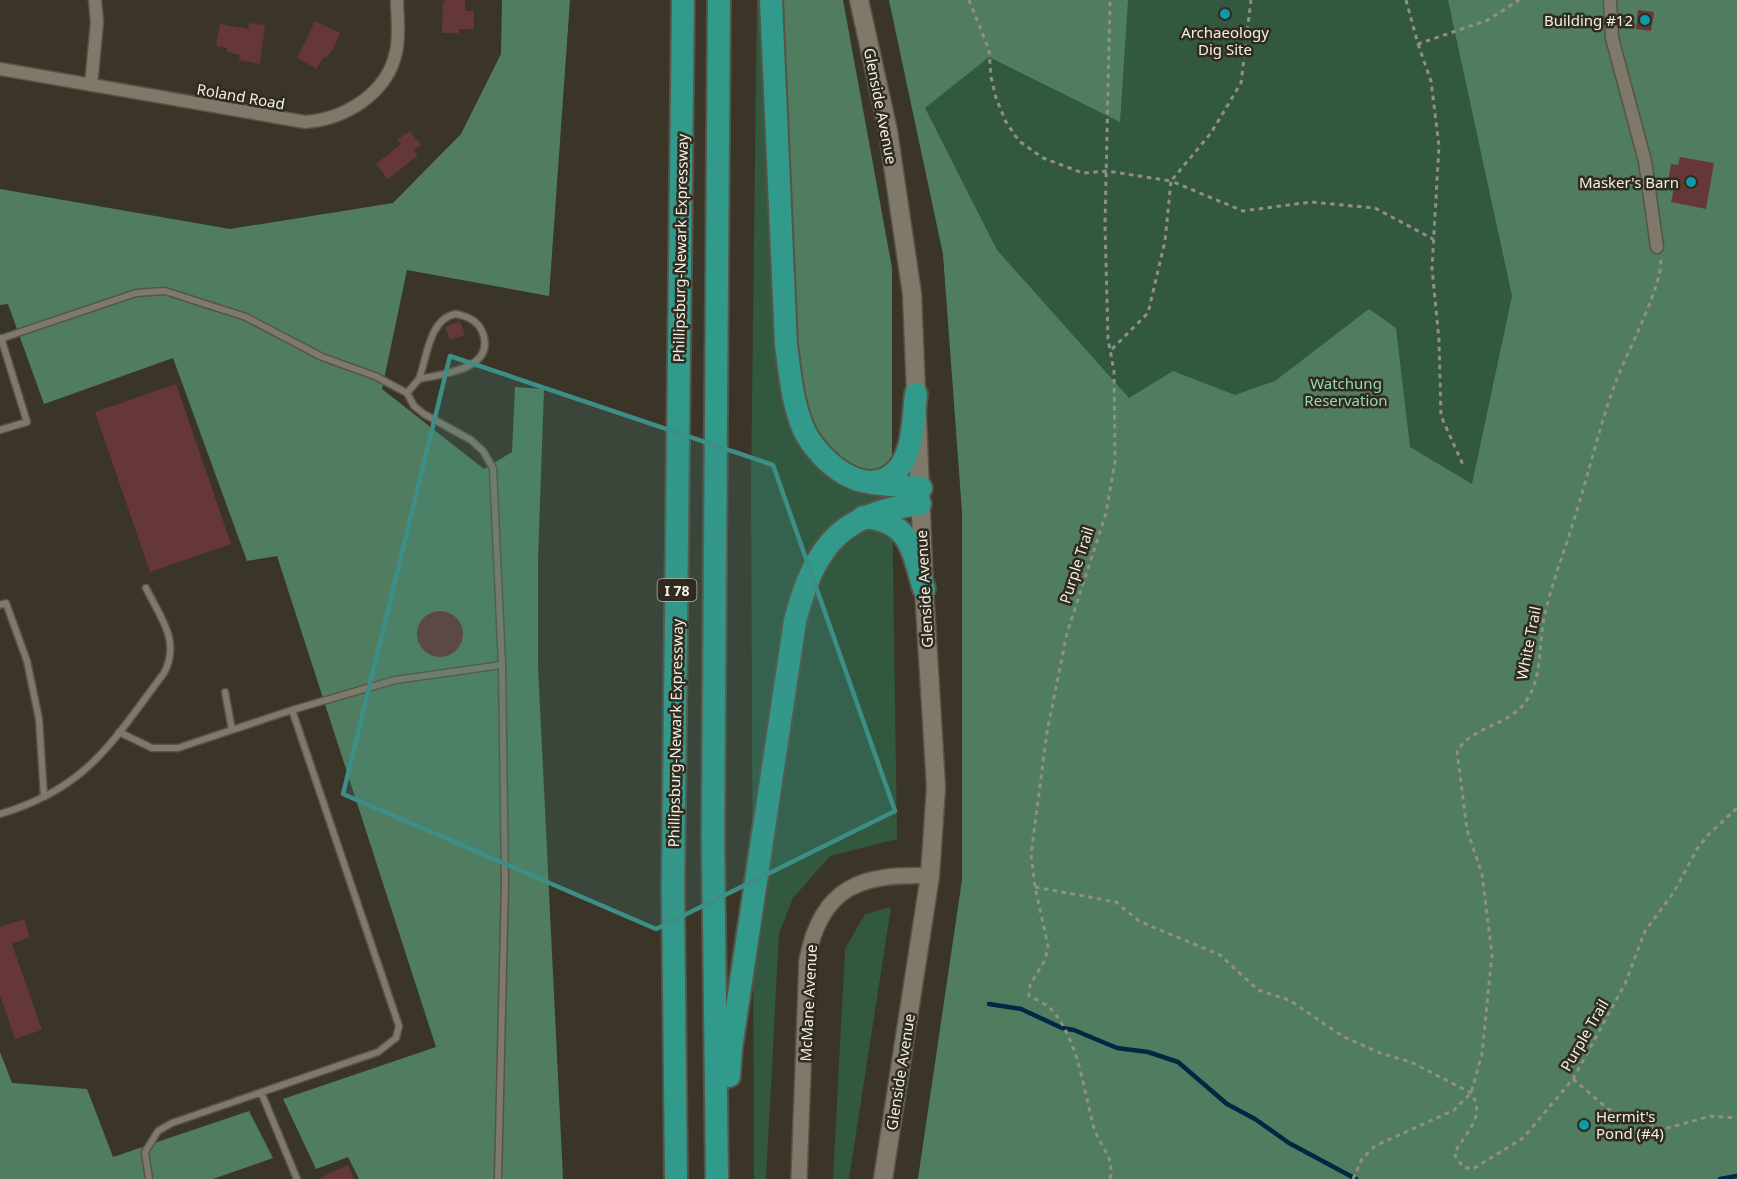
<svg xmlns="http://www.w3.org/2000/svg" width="1737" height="1179" font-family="'Noto Sans',sans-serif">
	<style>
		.green { fill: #325840 }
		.forest { fill: #507d60 }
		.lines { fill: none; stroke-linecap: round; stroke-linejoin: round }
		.stream { stroke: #002743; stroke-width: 4.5 }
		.building { fill: #653736 }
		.service-casing { stroke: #585348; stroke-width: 9 }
		.minor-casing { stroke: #585348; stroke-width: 15 }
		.tertiary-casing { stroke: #585348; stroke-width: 18 }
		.secondary-casing { stroke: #585348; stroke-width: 21 }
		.motorway-casing { stroke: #585348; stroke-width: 26 }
		.path { stroke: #938e84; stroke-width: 3; stroke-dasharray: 4.5 4.5; stroke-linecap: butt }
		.service { stroke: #7f796a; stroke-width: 6 }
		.minor { stroke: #7f796a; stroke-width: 12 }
		.tertiary { stroke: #7f796a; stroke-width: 15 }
		.secondary { stroke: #7f796a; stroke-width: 18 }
		.motorway { stroke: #319a8b; stroke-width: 22 }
		.marked { fill: #3c8e86; fill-opacity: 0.2; stroke: #3c8e86; stroke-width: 4.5; stroke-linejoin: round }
		.culture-dot { fill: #0f9aa8; stroke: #302b1e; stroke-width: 2 }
		.labels { text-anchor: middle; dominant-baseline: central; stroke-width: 5; stroke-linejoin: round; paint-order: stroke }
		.shield { fill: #302b1e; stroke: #b8b4ab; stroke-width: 1.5 }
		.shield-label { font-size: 14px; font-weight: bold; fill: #f2efe7 }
		.poi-label { font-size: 15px; fill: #f2efe7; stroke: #302b1e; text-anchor: end }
		.street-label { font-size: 15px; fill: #f2efe7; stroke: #302b1e }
		.park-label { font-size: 15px; fill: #94dbad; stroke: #302b1e }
	</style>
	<rect width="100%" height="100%" fill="#3b3528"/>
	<path class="green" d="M757 0H777L841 484 892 497 897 839 830 856 793 898 779 933 766 1179H754L751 484Z
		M889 0H1737V1179H918L962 880V511L943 254Z
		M891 907 849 1179H833L845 949 865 914Z"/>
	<path class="forest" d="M502 0H570L549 296 407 270 382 389 484 469 512 452 515 387 544 389 538 559V666L563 1179H359L348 1157 316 1169 283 1099 436 1047 277 556 247 561 173 358 44 404 8 304 0 305V189L230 229 393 203 461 134 501 54Z
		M777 0H843L892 268V497L841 484 808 456 786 415Z
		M889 0H1128L1120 122 989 57 925 108 997 250 1129 398 1173 371 1235 395 1275 381 1369 309 1396 328 1410 447 1472 484 1512 296 1448 0H1737V1179H918L962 880V511L943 254Z
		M0 1052 12 1083 87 1089 113 1157 249 1111 273 1158 213 1179H0Z"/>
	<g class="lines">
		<path class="stream" d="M989 1004 1021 1009 1062 1028 1074 1030 1117 1048 1148 1052 1178 1062 1227 1104 1255 1119 1289 1143 1356 1179
			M1720 1179 1737 1176"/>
	</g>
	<path class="building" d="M446 0H465V11H474V29H459V33H442L443 3Z
		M1638 10 1654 12 1651 31 1636 29Z
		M315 21 340 33 332 51 326 58 324 56 317 69 297 58Z
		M249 23 265 25 260 64 239 60 240 55 227 52V48L216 46 220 24 248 29Z
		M410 131 421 145 414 150 418 155 388 179 376 164 401 144 397 140Z
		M1680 157 1714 163 1706 209 1671 202 1675 183 1668 182 1671 164 1678 165Z
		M460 321 465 335 450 340 445 327Z
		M176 384 231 544 150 572 95 412Z
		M417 634a23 23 0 1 1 46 0a23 23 0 1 1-46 0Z
		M24 919 30 937 12 944 42 1030 15 1039 0 995V927Z
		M348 1165 354 1179H318Z"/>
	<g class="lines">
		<defs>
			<path id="service" d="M456 314C467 316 477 320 482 331 498 369 443 374 419 379 427 358 429 318 456 314Z
				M0 339 136 293 165 291 246 317 322 357 375 376 407 393 414 406 424 414 471 440 483 451 493 468 502 665 505 884 498 1179
				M407 393 419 379
				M0 430 27 422 1 338
				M0 605 6 603 27 661 39 719 44 797
				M225 692 232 730
				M292 710 395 680 502 665
				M119 732 152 748H178L292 710 399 1026 396 1038 378 1052 172 1123 158 1131 145 1152 149 1179
				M0 814C88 788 112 742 164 673 181 641 160 617 146 588
				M261 1092 297 1179"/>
			<path id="minor" d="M1610 0 1612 38 1645 161 1657 247
				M0 69 305 122C345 119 387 94 396 52 400 36 397 16 397 0
				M91 85 97 22 95 0"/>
			<path id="tertiary" d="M799 1179 807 960C821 886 862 873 930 876"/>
			<path id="secondary" d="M859 0 888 131 912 294 924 589 936 787 930 876 883 1179"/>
			<path id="motorway" d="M771 0 786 345C790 374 792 403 804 430 818 460 867 504 898 469 914 451 913 417 916 394
				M871 483 921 488
				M863 517C911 521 912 550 924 589
				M729 1076 731 1048 795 621C815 545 841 513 920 504
				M676 1179 673 888 683 0
				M717 1179 713 836 719 0"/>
		</defs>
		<use href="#service" class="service-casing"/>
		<use href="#minor" class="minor-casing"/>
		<use href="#tertiary" class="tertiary-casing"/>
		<use href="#secondary" class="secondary-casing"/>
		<use href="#motorway" class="motorway-casing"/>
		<path class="path" d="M969 0 989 50 991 77 996 98 1006 122 1019 141 1043 158 1083 173 1107 171 1171 181 1211 133 1241 83 1251 0
			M1406 0 1418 44 1488 20 1519 0
			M1418 44 1431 81 1439 146 1432 268 1439 340 1441 416 1464 467
			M1112 349 1148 313 1165 241 1171 181 1243 211 1311 202 1375 208 1433 239
			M1035 887 1116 902 1139 921 1220 955 1258 990 1289 1000 1344 1037 1380 1053 1411 1062 1471 1093C1487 1116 1465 1133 1454 1154L1463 1167 1473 1169 1523 1138 1573 1079 1625 984 1645 931 1674 892 1697 849 1708 835 1737 808
			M1573 1079 1608 1109 1664 1129 1711 1116 1737 1118
			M1110 1179C1115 1155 1100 1148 1094 1128 1083 1089 1079 1038 1049 1007 1044 1003 1035 999 1029 996L1030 985 1045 960 1048 946 1035 887 1031 855 1047 732 1067 633 1106 513 1115 462 1114 371 1108 339 1105 225 1110 0
			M1353 1179 1362 1159 1375 1146 1454 1110 1471 1093 1482 1054 1492 954 1482 874 1467 830 1457 751C1473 725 1512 726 1528 698 1543 674 1538 641 1545 614 1553 578 1567 545 1577 510 1590 468 1600 425 1615 384 1624 358 1667 278 1660 257"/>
		<use href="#service" class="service"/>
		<use href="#minor" class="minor"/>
		<use href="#tertiary" class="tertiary"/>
		<use href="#secondary" class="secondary"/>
		<use href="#motorway" class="motorway"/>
	</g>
	<path class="marked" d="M450 356 773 465 895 811 656 929 343 794Z"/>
	<g class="culture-dot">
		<circle cx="1225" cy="14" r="6"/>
		<circle cx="1645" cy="20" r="6"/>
		<circle cx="1691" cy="182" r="6"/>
		<circle cx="1584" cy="1125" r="6"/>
	</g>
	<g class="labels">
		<rect class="shield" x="657.5" y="579" width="39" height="22" rx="4.5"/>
		<g class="shield-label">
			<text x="677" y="590">I 78</text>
		</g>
		<g class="poi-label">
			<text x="1633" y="20">Building #12</text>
			<text x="1225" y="32" text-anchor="middle">Archaeology<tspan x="1225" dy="17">Dig Site</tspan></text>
			<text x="1679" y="182">Masker's Barn</text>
			<text x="1596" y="1116" text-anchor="start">Hermit's<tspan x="1596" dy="17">Pond (#4)</tspan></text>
		</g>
		<g class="street-label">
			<text transform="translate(241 96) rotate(10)">Roland Road</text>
			<text transform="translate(881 106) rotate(79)">Glenside Avenue</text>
			<text transform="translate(680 248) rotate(-89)">Phillipsburg-Newark Expressway</text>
			<text transform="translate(1076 565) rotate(-72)">Purple Trail</text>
			<text transform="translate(924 589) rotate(-93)">Glenside Avenue</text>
			<text transform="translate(1528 643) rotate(-79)">White Trail</text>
			<text transform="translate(675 733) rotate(-89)">Phillipsburg-Newark Expressway</text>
			<text transform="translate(808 1003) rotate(-87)">McMane Avenue</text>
			<text transform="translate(1584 1035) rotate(-60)">Purple Trail</text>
			<text transform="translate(900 1072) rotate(-81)">Glenside Avenue</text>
		</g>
		<g class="park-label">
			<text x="1346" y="383">Watchung<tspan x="1346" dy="17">Reservation</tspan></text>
		</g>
	</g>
</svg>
